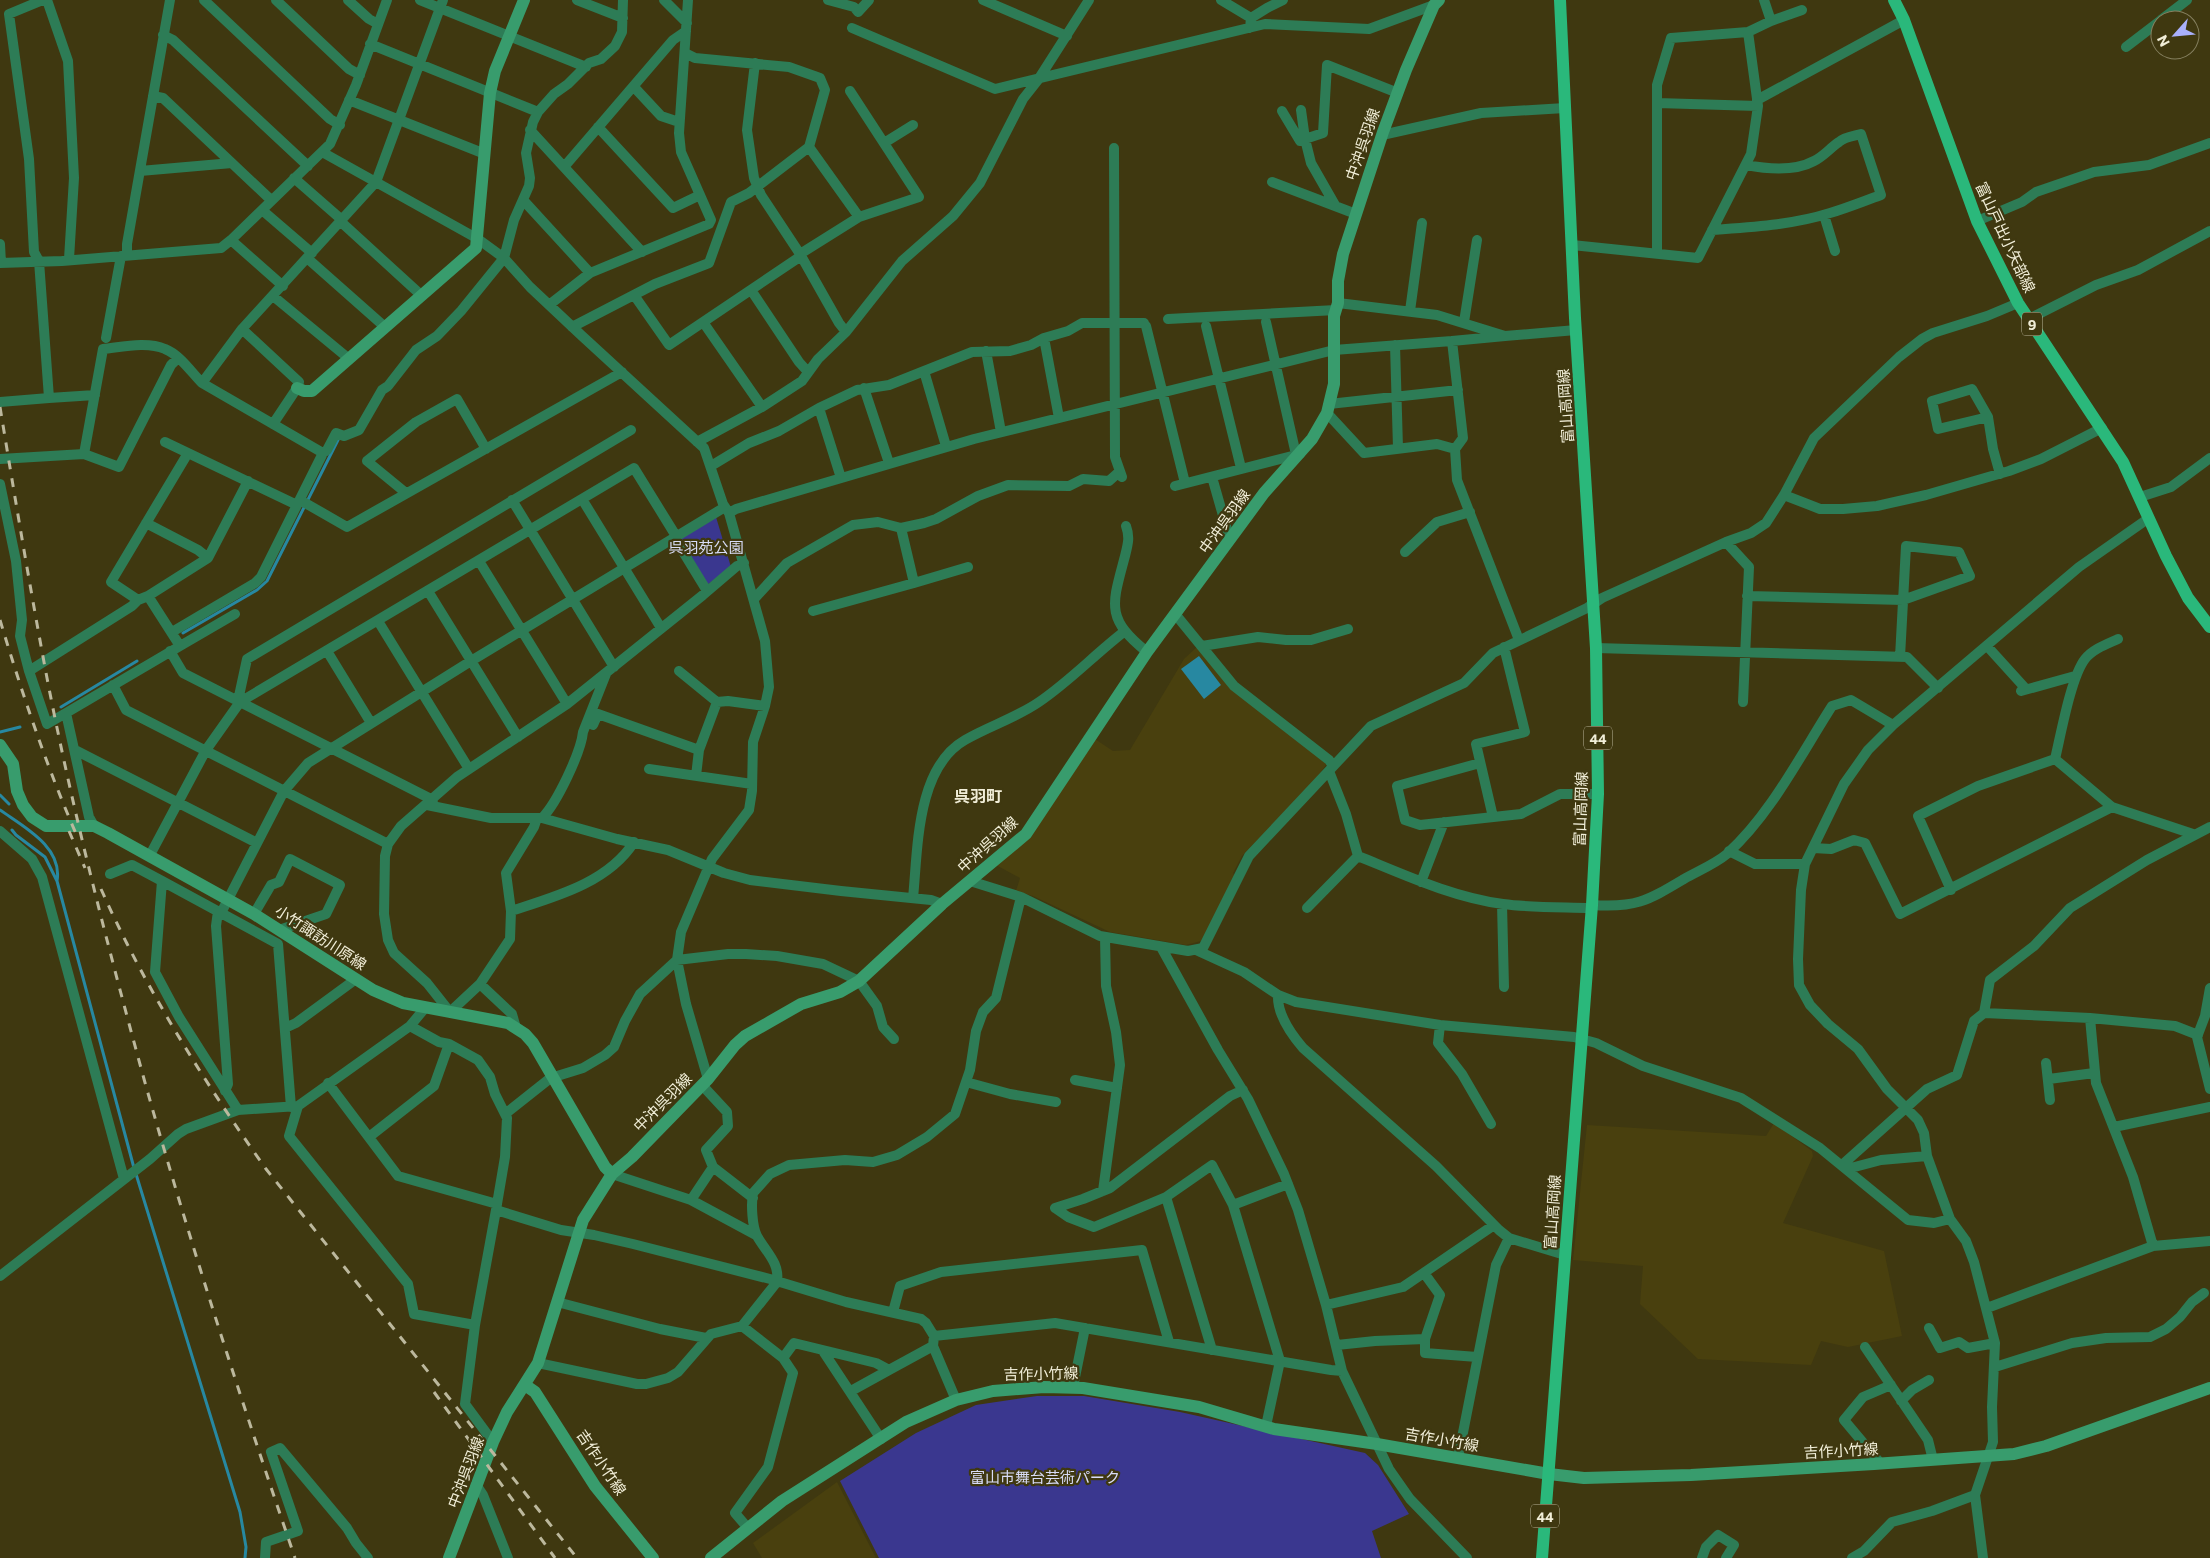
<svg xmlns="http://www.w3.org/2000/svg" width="2210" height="1558" font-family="Commissioner,'Noto Sans JP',sans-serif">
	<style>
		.built { fill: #49400e }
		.green { fill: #3a378f }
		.water { fill: #2788a1 }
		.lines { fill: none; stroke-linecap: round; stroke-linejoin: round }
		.stream { stroke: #2788a1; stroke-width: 3 }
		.street { stroke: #2d7c56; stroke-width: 10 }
		.secondary { stroke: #389c6d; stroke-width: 12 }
		.primary { stroke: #2ab87b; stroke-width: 12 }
		.rail { stroke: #bcb89d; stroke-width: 3; stroke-dasharray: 9 9; stroke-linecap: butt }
		.labels { text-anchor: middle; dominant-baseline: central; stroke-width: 4.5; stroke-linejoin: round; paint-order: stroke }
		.shield { fill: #3f3810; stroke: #bcb79c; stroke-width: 1 }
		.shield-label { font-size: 14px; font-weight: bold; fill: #f1eed8 }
		.street-label { font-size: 15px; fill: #f1eed8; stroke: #3f3810 }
		.park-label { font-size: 15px; fill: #d8dcf7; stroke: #3f3810 }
		.neighbourhood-label { font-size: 16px; font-weight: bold; fill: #f1eed8; stroke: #3f3810 }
	</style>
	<rect width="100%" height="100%" fill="#3f3810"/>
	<path class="built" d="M1198 646 1217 669 1325 762 1326 765 1314 781 1242 856 1233 873 1235 877 1204 937 1201 941 1186 945 1110 932 1033 896 1016 891 1020 878 996 865 1095 739 1113 751 1130 750 1184 659Z
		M1774 1123 1812 1151 1813 1156 1783 1223 1884 1251 1902 1336 1848 1347 1821 1341 1811 1365 1698 1359 1640 1304 1643 1266 1573 1260 1587 1125 1766 1136Z
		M837 1482 876 1558H762L753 1543Z"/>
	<path class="green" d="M716 517 731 567 707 585 681 542 682 537Z
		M1037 1396H1084L1180 1412 1365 1453 1378 1465 1409 1514 1372 1531 1381 1558H879L840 1481 916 1433 976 1405Z"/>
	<path class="water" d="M1199 656 1221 685 1204 699 1181 669Z"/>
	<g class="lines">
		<path class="stream" d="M183 633 257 590 267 581 338 440
			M61 707 137 661
			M0 732 20 727
			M0 795 9 804
			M0 810C24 827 63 847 57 881L134 1168
			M12 830 16 835 45 857 57 881
			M136 1174 240 1512 246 1547 245 1558"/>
		<path class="street" d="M47 0 68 61 74 178 69 259
			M204 0 330 119 340 125
			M276 0 349 69 360 75
			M348 0 369 19 378 24
			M420 0 586 67
			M577 0 623 18
			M664 0 687 23
			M828 0 854 7 858 12 869 0
			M983 0 1067 36
			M1221 0 1251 18
			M1764 0 1771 21
			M2161 20 2187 0
			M852 28 995 89 1265 24 1369 29 1434 5
			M1250 28 1251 18 1267 8 1283 0
			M163 35 173 40 308 166
			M370 44 538 112
			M2126 47 2160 21
			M755 63 747 130 754 178 761 195 800 254 839 323 846 332
			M634 87 661 116 679 122
			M153 96 163 98 271 200
			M349 100 485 154
			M1757 100 1904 20
			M1657 103 1758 106
			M1301 110 1305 139 1323 133 1327 65 1398 93
			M1282 111 1300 141 1305 139 1311 163 1335 205
			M598 127 673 208 700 195
			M530 130 642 252
			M1382 135 1481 113 1565 108
			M884 143 913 125
			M809 147 859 217
			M1114 148 1115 457 1122 477
			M322 152 478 239 504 258 530 287 581 335 704 448 723 504 729 513 765 641 769 687 765 706 753 742 752 791 749 810 712 859 681 932 677 960 640 994 625 1021 614 1047 605 1055 583 1068 554 1077
			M564 167 673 40 686 31
			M140 171 232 163
			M294 178 342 220
			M1272 182 1356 214
			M524 201 590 273
			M262 210 312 253
			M1824 215 1835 251
			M340 221 421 295
			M1977 221 2022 202 2036 192 2094 172 2149 165 2210 143
			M1712 230C1752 227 1792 225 1830 213 1847 208 1864 201 1881 195L1861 134C1854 136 1844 137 1839 142 1830 148 1824 156 1814 161 1794 172 1767 169 1746 165
			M231 240 283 286
			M0 244 1 263
			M1572 245 1698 258 1751 154 1758 106 1748 32
			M1657 253V85L1671 38 1748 32 1771 21 1802 10
			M127 254V244L170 0
			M800 254 859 217 919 197 850 91
			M307 258 385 327
			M0 263 62 261 221 248 231 240 330 144 356 85 387 0
			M751 290 799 362 808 372
			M634 295 669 345 801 256
			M273 296 348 358
			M1338 303 1437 315 1505 336 1576 330
			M549 305 590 273 709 224 711 220 681 152 679 133 688 0
			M1410 311 1422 223
			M1168 319 1336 310
			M2029 319 2096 285 2138 270 2210 231
			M703 322 762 407
			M1464 322 1477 240
			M1146 326 1185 483
			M1206 326 1241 468
			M572 327 655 284 709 263 731 202 749 193 809 147 825 90 820 78 789 67 695 58 685 53
			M242 329 299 382 297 388 273 424
			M1505 336 1452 341 1463 438 1455 449 1457 480 1519 640
			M106 338 121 256
			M1044 338 1059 418
			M1395 345 1398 448
			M986 351 1001 432
			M924 371 946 446
			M202 383 323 453
			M864 388 889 463
			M49 398 95 395
			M0 402 49 398 39 261 34 252 29 159 9 14 43 0
			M1329 404 1458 390
			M819 408 841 478
			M1327 413 1364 453 1437 444 1455 449
			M1988 417 1938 429 1932 401 1972 389 1988 417 1993 449 2000 474
			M165 442 188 453
			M697 442 762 407 802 381 818 359 846 332 902 261 953 216 980 183 1023 99 1038 80 1089 0
			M84 454 119 467 171 365 178 358
			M0 459 84 454 103 349C122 347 147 341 165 349 180 355 191 372 202 383L242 329 376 182 443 0
			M711 466 749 443 779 431 819 408 857 390 889 385 972 352 1010 351 1031 345 1044 338 1068 331 1082 323H1144
			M1212 477 1230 540
			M248 481 208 558 148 596 138 600 111 582 188 453 297 505
			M0 484 16 561 22 620 20 636 29 671 47 724 66 713
			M1175 486 1300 454 1295 450 1266 322
			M406 493 367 461 416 422 457 399 486 449
			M1784 495 1820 509H1843L1877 506 1926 495 2009 471 2041 459 2102 428
			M2140 497 2171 487 2210 458
			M582 499 661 628
			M300 500 347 527 622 372
			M512 500 614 667
			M729 513 736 509 974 439 1334 350 1452 341
			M146 523 198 550 208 558
			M1126 526C1130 537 1128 544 1125 556 1112 605 1105 618 1147 652
			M674 537 707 591
			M1726 542 1749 567 1743 702
			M1405 552 1437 522 1470 512
			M479 561 567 704
			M914 583 968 567
			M428 591 518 737
			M1747 596 1903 600 1970 576 1959 552 1906 546 1900 657
			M754 599 787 563 853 525 878 522 901 528 924 523 936 519 978 496 1008 485 1069 486 1083 479 1109 481 1119 472
			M813 611 914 583 901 528
			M1176 615 1234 686 1329 760 1333 766
			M378 621 469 769
			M172 632 255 583 261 577 323 453 327 450 336 433 344 436 359 430 382 390 388 386 416 350 437 336 461 311 504 258 514 220 529 186 530 178 526 153 533 122 538 112 554 94 568 84 589 63 601 59 615 46 622 32 623 0
			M180 646 235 614
			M1202 646 1258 637 1286 640H1311L1348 629
			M1987 646 2026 689
			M1596 648 1907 657 1938 688
			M170 651 183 673 433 800
			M327 651 371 723
			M29 671 132 606 138 600
			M679 671 717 702
			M113 685 126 710 388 844
			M2021 691 2075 676
			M240 702 239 696 247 659 631 430
			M593 725 598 714 699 750
			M75 750 257 843
			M2055 759 2112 807 2193 834
			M2055 759C2061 734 2071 677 2085 659 2093 649 2107 644 2118 639
			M1480 763 1397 786 1405 820 1420 825 1521 814 1560 794H1598
			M649 769 752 784
			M1329 771 1346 814 1358 856
			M696 776 699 750 717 702 728 701 765 706
			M427 805 491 818H542L617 839 668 850 724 873 750 880 841 891 931 900 942 904
			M1493 817 1476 744 1525 732 1504 647
			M537 818 534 827 506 873 511 911 510 939 480 984 450 1012 427 983 394 953 388 940 384 914 385 856 388 844 401 826 457 777 567 704 703 595 737 566 744 563
			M542 818C557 803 581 752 583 732L606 674
			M94 826 89 817 66 713 180 646 148 596
			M0 831 32 859 42 877 124 1179
			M1813 848 1831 849 1854 840 1865 843 1900 914 2112 807
			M1729 851 1755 864H1805
			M150 855 206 750 240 702 634 468 676 536
			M1358 856C1405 875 1452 897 1503 904 1533 908 1562 907 1591 908
			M110 874 132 865 162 881
			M970 881 1021 897 1100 936 1188 951 1203 948 1249 856 1371 726 1464 683 1493 653 1587 608 1602 598 1726 542 1751 533 1766 523 1784 495 1814 438 1899 357 1922 339 1933 333 1987 316 2018 303
			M1421 882 1444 822
			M1951 890 1918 816 1978 786 2055 759
			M913 898C918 849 916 768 965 740 989 726 1016 718 1039 702 1070 681 1095 654 1125 631
			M1502 904 1504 987
			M1592 905C1636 908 1647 901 1684 879 1698 871 1715 864 1727 854 1771 814 1800 756 1832 706L1851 700 1893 725
			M1307 908 1358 856
			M218 911 216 926 228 1084 225 1091
			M511 911C554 897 608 883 634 842
			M221 913 284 791 308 763 471 661 725 507
			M254 914 271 885 279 882 290 859 340 885 326 914 279 930
			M1161 947 1218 1050 1248 1099 1284 1174 1298 1210 1326 1305 1342 1371 1389 1469 1410 1499 1467 1558
			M1196 950 1244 972 1278 995 1296 1002 1440 1025 1574 1037 1596 1043 1643 1066 1741 1098 1820 1148 1908 1220 1934 1223 1950 1219
			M480 984 512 1014 516 1028
			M2210 988 2205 1016 2197 1037 2210 1089
			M1278 995C1277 1014 1291 1034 1303 1048L1436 1166 1499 1230 1509 1238 1565 1255
			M1984 1013 2090 1018 2175 1026 2198 1035
			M2090 1018 2096 1083 2133 1177 2153 1246
			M1440 1025 1438 1043 1462 1074 1491 1124
			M410 1026 439 1042 449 1044 478 1060 490 1077 495 1094 507 1118 505 1157 497 1204
			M285 1028 296 1023 356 979
			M2046 1063 2050 1100
			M708 1079 686 1004 677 960 728 954H746L777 956 823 964 859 981 877 1006 883 1027 894 1039
			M2049 1079 2094 1073
			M1075 1080 1117 1088
			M966 1082 1010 1094 1056 1102
			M328 1083 398 1176 497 1204 496 1210 561 1230 594 1235 633 1244 770 1279 846 1302 921 1319 926 1323 934 1336 933 1346 956 1400
			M298 1106 289 1136 408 1284 414 1314 475 1325
			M238 1110 179 1017 155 972 162 881 278 944 291 1107
			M505 1114 553 1076
			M2114 1127 2210 1107
			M369 1137 434 1086 449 1044
			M1842 1165 1927 1089 1957 1075 1974 1021 1984 1013 1990 980 2034 946 2070 908 2147 860 2210 827
			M713 1167 753 1198
			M1847 1169 1881 1160 1927 1156
			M612 1174 691 1200 756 1235
			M1103 1191 1120 1065 1116 1032 1106 986 1105 937
			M1166 1197 1212 1350
			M691 1200 713 1167 706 1150 728 1126 727 1112 702 1085
			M1233 1205 1288 1184
			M1055 1208 1068 1217 1094 1227 1166 1197 1212 1165 1233 1205 1280 1361 1266 1426
			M1055 1208 1083 1199 1110 1188 1230 1096 1243 1090
			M1424 1273 1440 1295 1425 1339V1353L1477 1357
			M0 1276 150 1159 178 1134 186 1129 238 1110 298 1106 410 1026 425 1008
			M557 1302 660 1329 706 1338
			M1326 1305 1403 1287 1494 1225
			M1987 1308 2153 1246 2210 1241
			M893 1312 900 1286 941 1272 1142 1250 1169 1342
			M742 1326 783 1358 793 1373 768 1467 735 1513 747 1527
			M1929 1328 1940 1348 1959 1342 1968 1348 1995 1343
			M934 1336 1055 1323 1331 1370 1342 1371
			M1337 1345 1375 1341 1425 1339
			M1865 1347 1928 1440 1933 1460
			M823 1351 881 1439
			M783 1358 794 1343 876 1363 889 1370 933 1346
			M538 1363 637 1384H646L668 1378 678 1372 711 1334 742 1326 777 1282C780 1263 766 1252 757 1236 752 1226 751 1204 753 1193L770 1174 789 1165 845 1160 873 1162 897 1155 927 1137 955 1114 970 1070 976 1031 983 1012 996 998 1021 897
			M1995 1367 2072 1343 2106 1338 2150 1337 2166 1329 2180 1317 2192 1302 2204 1293
			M1073 1387 1085 1328
			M851 1391 889 1370
			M1901 1401 1912 1390 1929 1380
			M493 1442 465 1404 475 1325 496 1210
			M1458 1458 1496 1265 1509 1238
			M1881 1464 1844 1420 1863 1397 1891 1385
			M477 1486 483 1495 508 1558
			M265 1558 266 1542 298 1531 271 1452 280 1448 347 1528 356 1543 368 1558
			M1702 1558 1706 1547 1718 1535 1734 1545 1726 1558
			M1852 1558 1864 1551 1892 1522 1932 1511 1975 1495
			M1983 1558 1975 1495 1993 1442 1992 1407 1995 1343 1974 1262 1966 1241 1950 1219 1927 1156 1924 1133 1918 1120 1887 1089 1858 1049 1828 1024 1810 1005 1799 985 1798 959 1801 890 1805 864 1844 784 1868 750 1893 725 2079 567 2149 518"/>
		<path class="secondary" d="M297 388 304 391H312L476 248 490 93 495 71 524 0
			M0 745 13 764 17 791 23 805 32 817 46 826H94L108 833 254 914 373 990 403 1003 508 1023 525 1034 533 1043 605 1167 612 1174
			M525 1385 535 1392 595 1486 653 1558
			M449 1558 493 1442 507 1412 538 1363 583 1220 612 1174 632 1157 708 1079 735 1045 745 1036 801 1004 840 992 859 981 942 904 1026 834 1147 652 1264 493 1312 439 1327 413 1334 384V316L1338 303V281L1343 254 1383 132 1406 70 1434 5 1439 0
			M711 1558 782 1501 906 1422 956 1400 993 1391 1044 1387 1083 1388 1199 1407 1274 1429 1377 1444 1549 1474 1584 1478 1691 1475 1874 1464 2014 1454 2046 1446 2210 1388"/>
		<path class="primary" d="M1894 0 1904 20 1977 221 2018 303 2123 462 2166 556 2188 598 2210 627
			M1542 1558 1592 905 1598 794 1596 648 1575 318 1560 0"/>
		<path class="rail" d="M0 407C15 498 30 588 47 678 73 813 108 947 144 1079 189 1240 241 1400 295 1558
			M0 620C22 693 46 765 77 836
			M69 831 85 868
			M101 889C145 988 203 1080 266 1169L577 1558
			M434 1392 555 1558"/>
	</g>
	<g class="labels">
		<g class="shield">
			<rect x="2022" y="312.5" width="20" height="23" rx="4"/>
			<rect x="1584" y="726.5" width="28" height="23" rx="4"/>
			<rect x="1531" y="1504.5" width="28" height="23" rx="4"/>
		</g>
		<g class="shield-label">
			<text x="2032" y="324">9</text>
			<text x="1598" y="738">44</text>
			<text x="1545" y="1516">44</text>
		</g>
		<g class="street-label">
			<text transform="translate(1362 144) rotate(-71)">中沖呉羽線</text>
			<text transform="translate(2006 237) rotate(65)">富山戸出小矢部線</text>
			<text transform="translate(1565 406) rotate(-94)">富山高岡線</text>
			<text transform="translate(1224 521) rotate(-54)">中沖呉羽線</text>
			<text transform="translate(1580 809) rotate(-88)">富山高岡線</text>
			<text transform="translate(987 844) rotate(-42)">中沖呉羽線</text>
			<text transform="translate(321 937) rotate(33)">小竹諏訪川原線</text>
			<text transform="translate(662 1102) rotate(-45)">中沖呉羽線</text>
			<text transform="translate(1552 1212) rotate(-86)">富山高岡線</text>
			<text transform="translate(1041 1373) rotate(-1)">吉作小竹線</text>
			<text transform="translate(1442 1439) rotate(10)">吉作小竹線</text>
			<text transform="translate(1841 1450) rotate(-3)">吉作小竹線</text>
			<text transform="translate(602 1462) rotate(56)">吉作小竹線</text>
			<text transform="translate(465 1472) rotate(-69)">中沖呉羽線</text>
		</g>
		<g class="park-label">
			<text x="706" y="547">呉羽苑公園</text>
			<text x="1045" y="1477">富山市舞台芸術パーク</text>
		</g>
		<g class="neighbourhood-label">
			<text x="978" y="795">呉羽町</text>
		</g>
	</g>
	<g transform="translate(2175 35) rotate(243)"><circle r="24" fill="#3f3810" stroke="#868160"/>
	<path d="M0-4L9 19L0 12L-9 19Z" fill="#a9b0fc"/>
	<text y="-8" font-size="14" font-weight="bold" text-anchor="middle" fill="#f1eed8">N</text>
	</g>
</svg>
